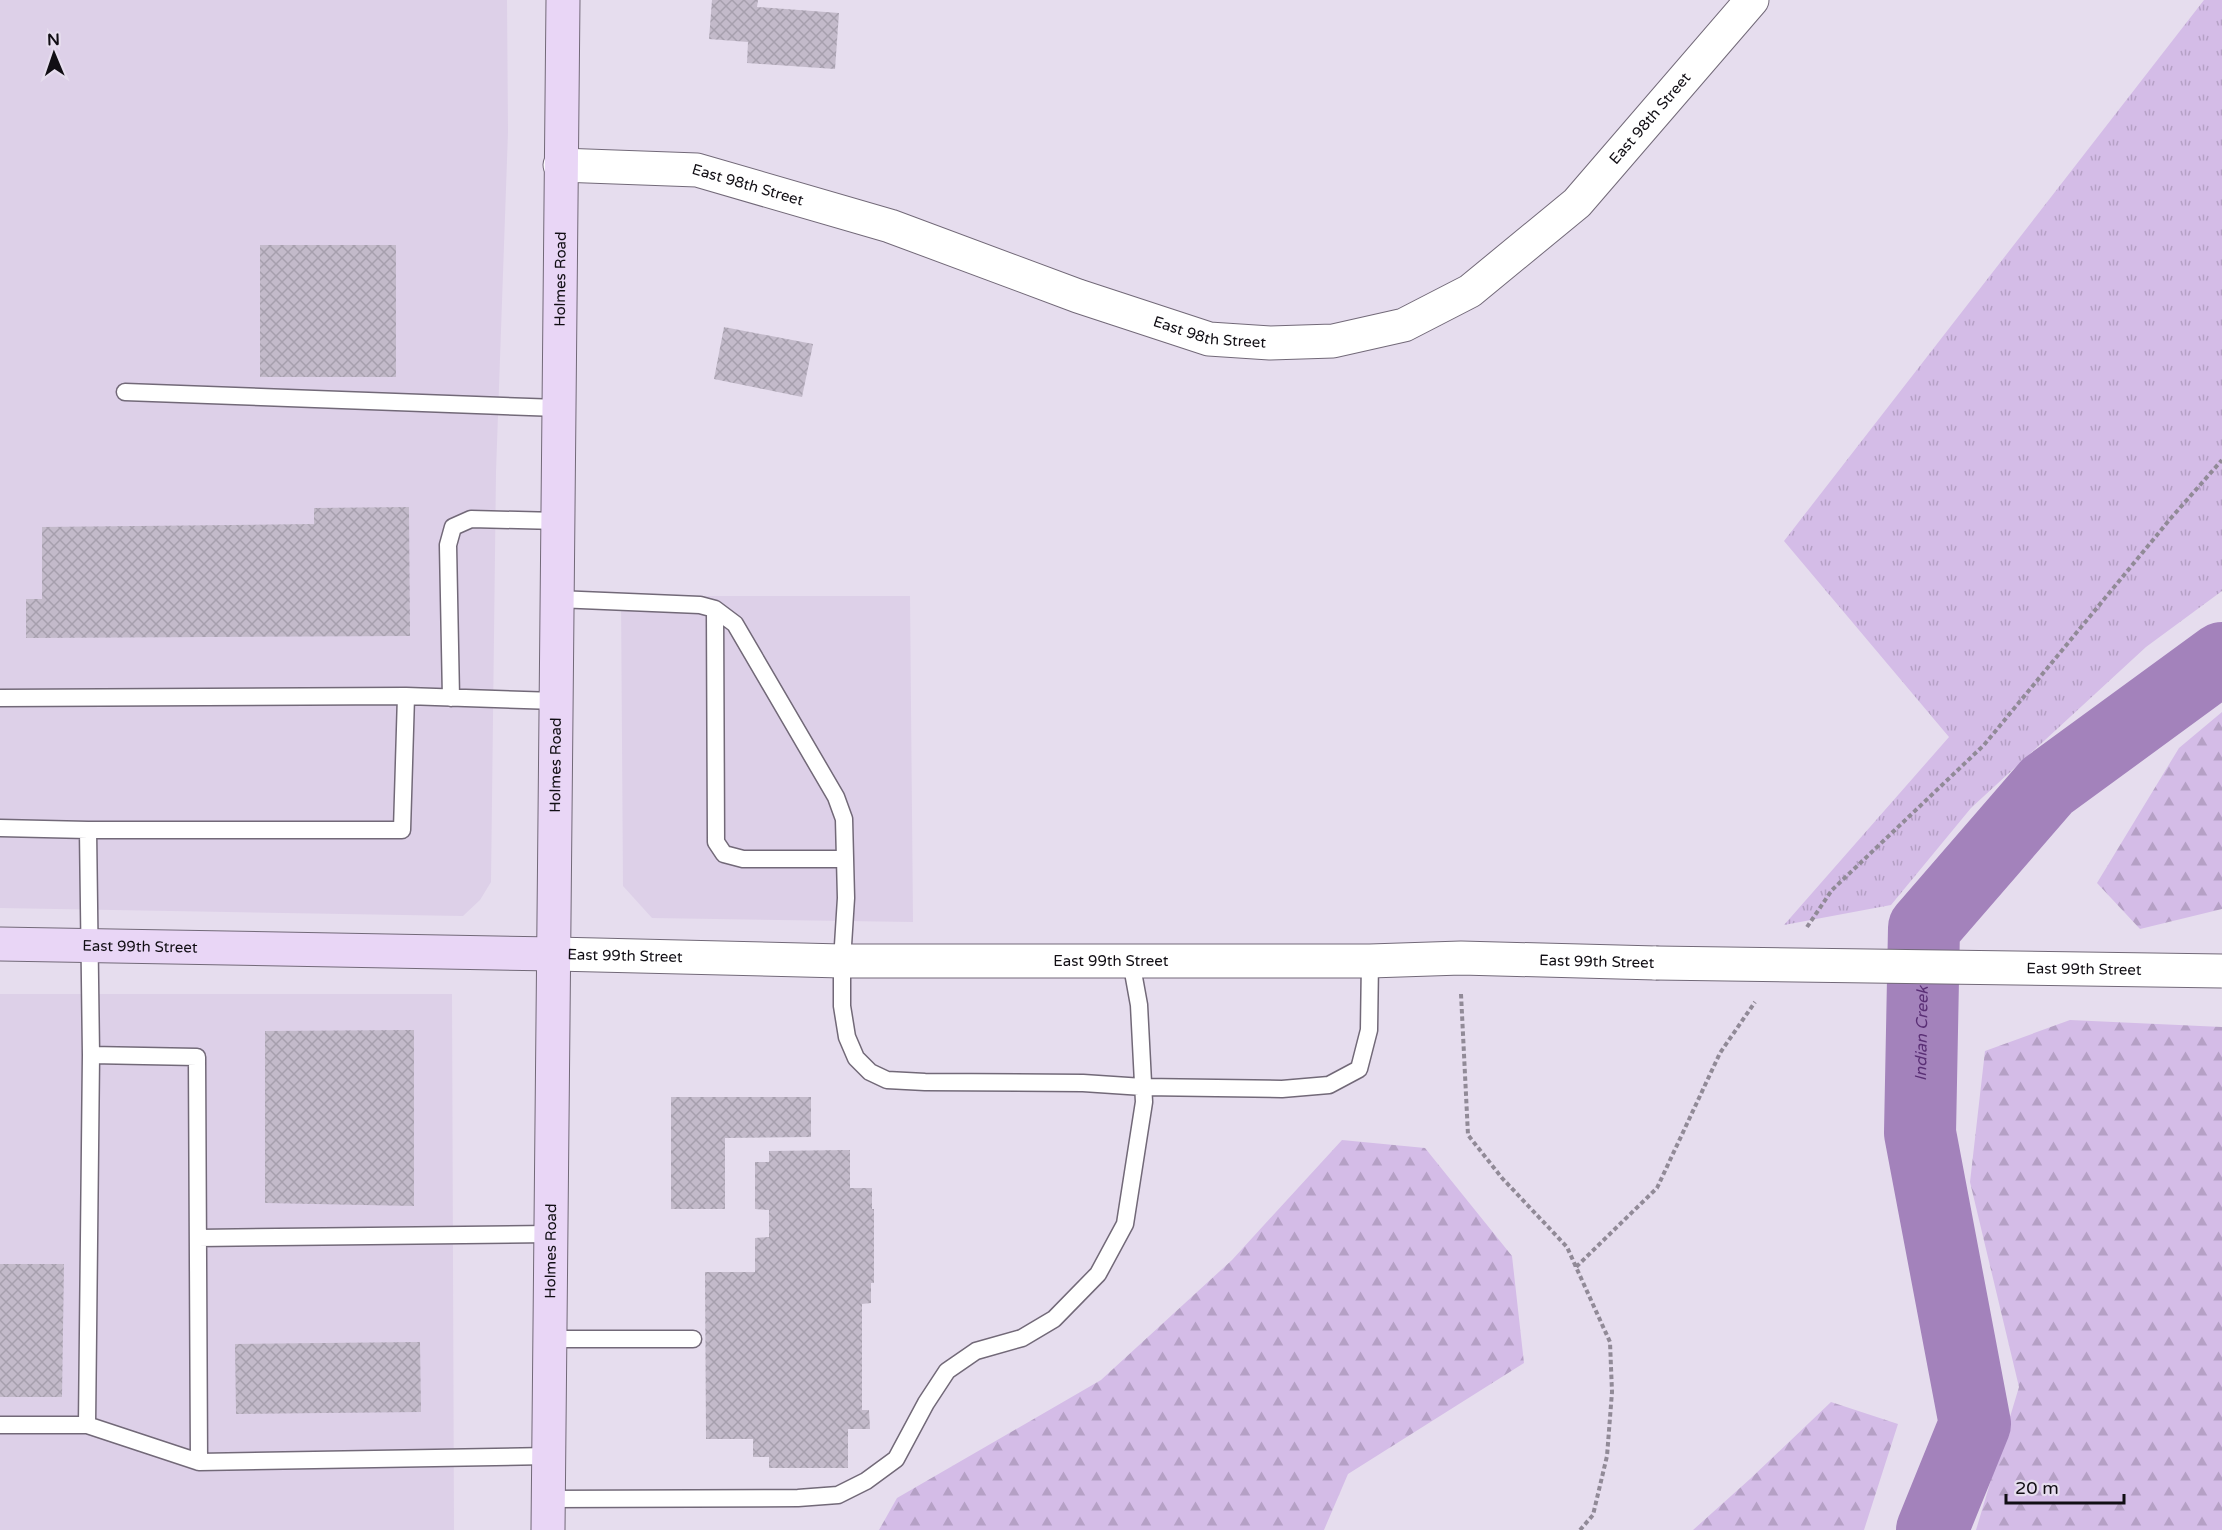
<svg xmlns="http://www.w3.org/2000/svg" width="2222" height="1530" font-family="'Varela Round',sans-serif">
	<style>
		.built { fill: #ddd0e8 }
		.grass { fill: url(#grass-tufts) }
		.forest { fill: url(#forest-firs) }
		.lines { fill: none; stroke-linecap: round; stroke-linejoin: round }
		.river { stroke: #a382bb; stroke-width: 72 }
		.building { fill: url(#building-cross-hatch) }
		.lane-casing { stroke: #726978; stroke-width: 19 }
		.street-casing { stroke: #726978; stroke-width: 35 }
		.secondary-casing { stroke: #726978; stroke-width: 35 }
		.path { stroke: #918a97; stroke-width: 4; stroke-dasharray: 4.5 3; stroke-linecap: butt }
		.lane { stroke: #fff; stroke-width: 16 }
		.street { stroke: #fff; stroke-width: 33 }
		.secondary { stroke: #e9d6f6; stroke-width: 33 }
		.street-bridge-casing { stroke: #726978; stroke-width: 35; stroke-linecap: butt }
		.street-bridge { stroke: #fff; stroke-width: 33 }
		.labels { text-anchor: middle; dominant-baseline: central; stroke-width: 6; stroke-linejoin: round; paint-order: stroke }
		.street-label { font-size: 15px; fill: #110e14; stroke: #e6ddee }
		.water-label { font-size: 16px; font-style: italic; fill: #5a2f75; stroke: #e6ddee }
	</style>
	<defs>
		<pattern id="grass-tufts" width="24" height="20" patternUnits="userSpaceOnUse" patternTransform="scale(1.5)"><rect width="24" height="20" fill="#d4bce7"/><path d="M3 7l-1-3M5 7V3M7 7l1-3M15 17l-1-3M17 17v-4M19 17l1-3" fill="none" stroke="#b5a0c5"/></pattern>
		<pattern id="forest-firs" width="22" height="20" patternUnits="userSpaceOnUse" patternTransform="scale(1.5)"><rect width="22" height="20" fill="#d4bce7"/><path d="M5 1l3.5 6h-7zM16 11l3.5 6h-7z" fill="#b5a0c5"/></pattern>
		<pattern id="building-cross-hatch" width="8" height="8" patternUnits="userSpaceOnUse" patternTransform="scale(1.5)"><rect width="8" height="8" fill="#c3baca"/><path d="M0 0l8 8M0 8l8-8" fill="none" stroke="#a69fad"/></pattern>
	</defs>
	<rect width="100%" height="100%" fill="#e6ddee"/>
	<path class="built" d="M0 0H507L508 132 496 472 491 882 480 900 463 916 0 908Z
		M621 596H910L913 922 652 918 623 886Z
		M0 994H452L454 1530H0Z"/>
	<path class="grass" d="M2204 0H2222V591L2146 647 1971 808 1891 905 1784 925 1949 737 1784 541Z"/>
	<path class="forest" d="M2222 712V909L2140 929 2097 883 2179 748Z
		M2070 1020 2222 1027V1530H1976L2019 1387 1970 1182 1985 1051Z
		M1342 1140 1425 1148 1512 1256 1524 1363 1348 1474 1324 1530H879L897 1498 1101 1380 1232 1260Z
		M1831 1402 1898 1424 1864 1530H1693L1750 1479Z"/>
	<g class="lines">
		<path class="river" id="s1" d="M1932 1530 1975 1424 1920 1133 1924 928 2047 786 2222 658"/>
	</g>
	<path class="building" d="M712 0H758L757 7 839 13 835 69 747 63 748 42 709 39Z
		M260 245H396V377H260Z
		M724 327 813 344 802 397 714 379Z
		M409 507 410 636 26 638V599H42V527L314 524V508Z
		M414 1030V1206L265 1203V1031Z
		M671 1097H811V1137L725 1138V1209H671Z
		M850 1150V1188H872V1209H874V1283H871V1303L862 1304V1410H869L870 1429H848V1468H769V1457H753V1439H706L705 1272H755V1238L769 1237V1210L755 1209V1162H769V1151Z
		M0 1264H64L62 1397H0Z
		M420 1342 421 1412 236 1414 235 1344Z"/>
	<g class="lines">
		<defs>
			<path id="lane" d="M125 392 558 408
				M557 599 700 605 715 609 735 624 836 797 844 819 846 898 842 961V1006L847 1037 856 1058 870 1072 887 1080 925 1082 1083 1083 1143 1087 1282 1089 1329 1085 1359 1069 1369 1030 1370 961
				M715 609 716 842 724 854 743 859H845
				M0 698 406 696
				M451 698 448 545 453 527 471 519 558 521
				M0 828 88 830 91 1055 197 1057 199 1462
				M88 830H402L406 696 556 701
				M198 1238 551 1234
				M550 1339H693
				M0 1425H87L199 1462 548 1456
				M87 1425 91 1055
				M548 1499 798 1498 838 1495 866 1481 896 1459 926 1403 947 1371 976 1351 1022 1338 1054 1319 1098 1274 1125 1224 1144 1102 1139 1005 1131 961"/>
			<g id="street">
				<path id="s2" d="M560 165 697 170 890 226 1078 296 1209 339 1270 343 1333 341 1404 325 1470 291 1577 203 1752 0"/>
				<path id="s3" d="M555 954 842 961H1370L1461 958 1656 963"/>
			</g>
			<g id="secondary">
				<path id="s4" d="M0 944 555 954"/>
				<path id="s5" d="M548 1530 563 0"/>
			</g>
		</defs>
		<use href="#lane" class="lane-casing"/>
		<use href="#street" class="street-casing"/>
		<use href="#secondary" class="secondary-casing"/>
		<path class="path" d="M1807 927 1832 890 1984 745 2171 518 2222 460
			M1461 994 1468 1135 1502 1178 1567 1247 1576 1267
			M1580 1530 1593 1515 1607 1456 1612 1392 1610 1342 1576 1267 1657 1188 1720 1053 1755 1002"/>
		<use href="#lane" class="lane"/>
		<use href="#street" class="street"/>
		<use href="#secondary" class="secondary"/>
		<defs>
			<g id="street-bridge">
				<path id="s6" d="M1656 963 2222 971"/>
			</g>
		</defs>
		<use href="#street-bridge" class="street-bridge-casing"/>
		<use href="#street-bridge" class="street-bridge"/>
	</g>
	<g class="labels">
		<g class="street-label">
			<text stroke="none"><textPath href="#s2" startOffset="1198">East 98th Street</textPath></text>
			<text stroke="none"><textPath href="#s2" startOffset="190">East 98th Street</textPath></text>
			<text stroke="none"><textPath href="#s5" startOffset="1251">Holmes Road</textPath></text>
			<text stroke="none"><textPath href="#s2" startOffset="676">East 98th Street</textPath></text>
			<text stroke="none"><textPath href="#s5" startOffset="765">Holmes Road</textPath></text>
			<text stroke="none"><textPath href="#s4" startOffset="140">East 99th Street</textPath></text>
			<text stroke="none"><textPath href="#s3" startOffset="70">East 99th Street</textPath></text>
			<text stroke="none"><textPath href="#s3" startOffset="556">East 99th Street</textPath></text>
			<text stroke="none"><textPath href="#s3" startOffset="1042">East 99th Street</textPath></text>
			<text stroke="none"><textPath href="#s6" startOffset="428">East 99th Street</textPath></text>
			<text stroke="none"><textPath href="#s5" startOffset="279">Holmes Road</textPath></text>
		</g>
		<g class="water-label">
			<text stroke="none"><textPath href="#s1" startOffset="510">Indian Creek</textPath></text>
		</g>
	</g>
	<g transform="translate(54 54) rotate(358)" stroke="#e6ddee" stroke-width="4.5" paint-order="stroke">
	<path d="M0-4.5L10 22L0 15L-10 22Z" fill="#110e14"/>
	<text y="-9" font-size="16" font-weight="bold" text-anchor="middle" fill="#110e14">N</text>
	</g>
	<path d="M2006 1494v9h118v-9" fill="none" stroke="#110e14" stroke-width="3"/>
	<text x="2015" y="1494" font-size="18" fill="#110e14" stroke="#e6ddee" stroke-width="4.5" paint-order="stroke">20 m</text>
</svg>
